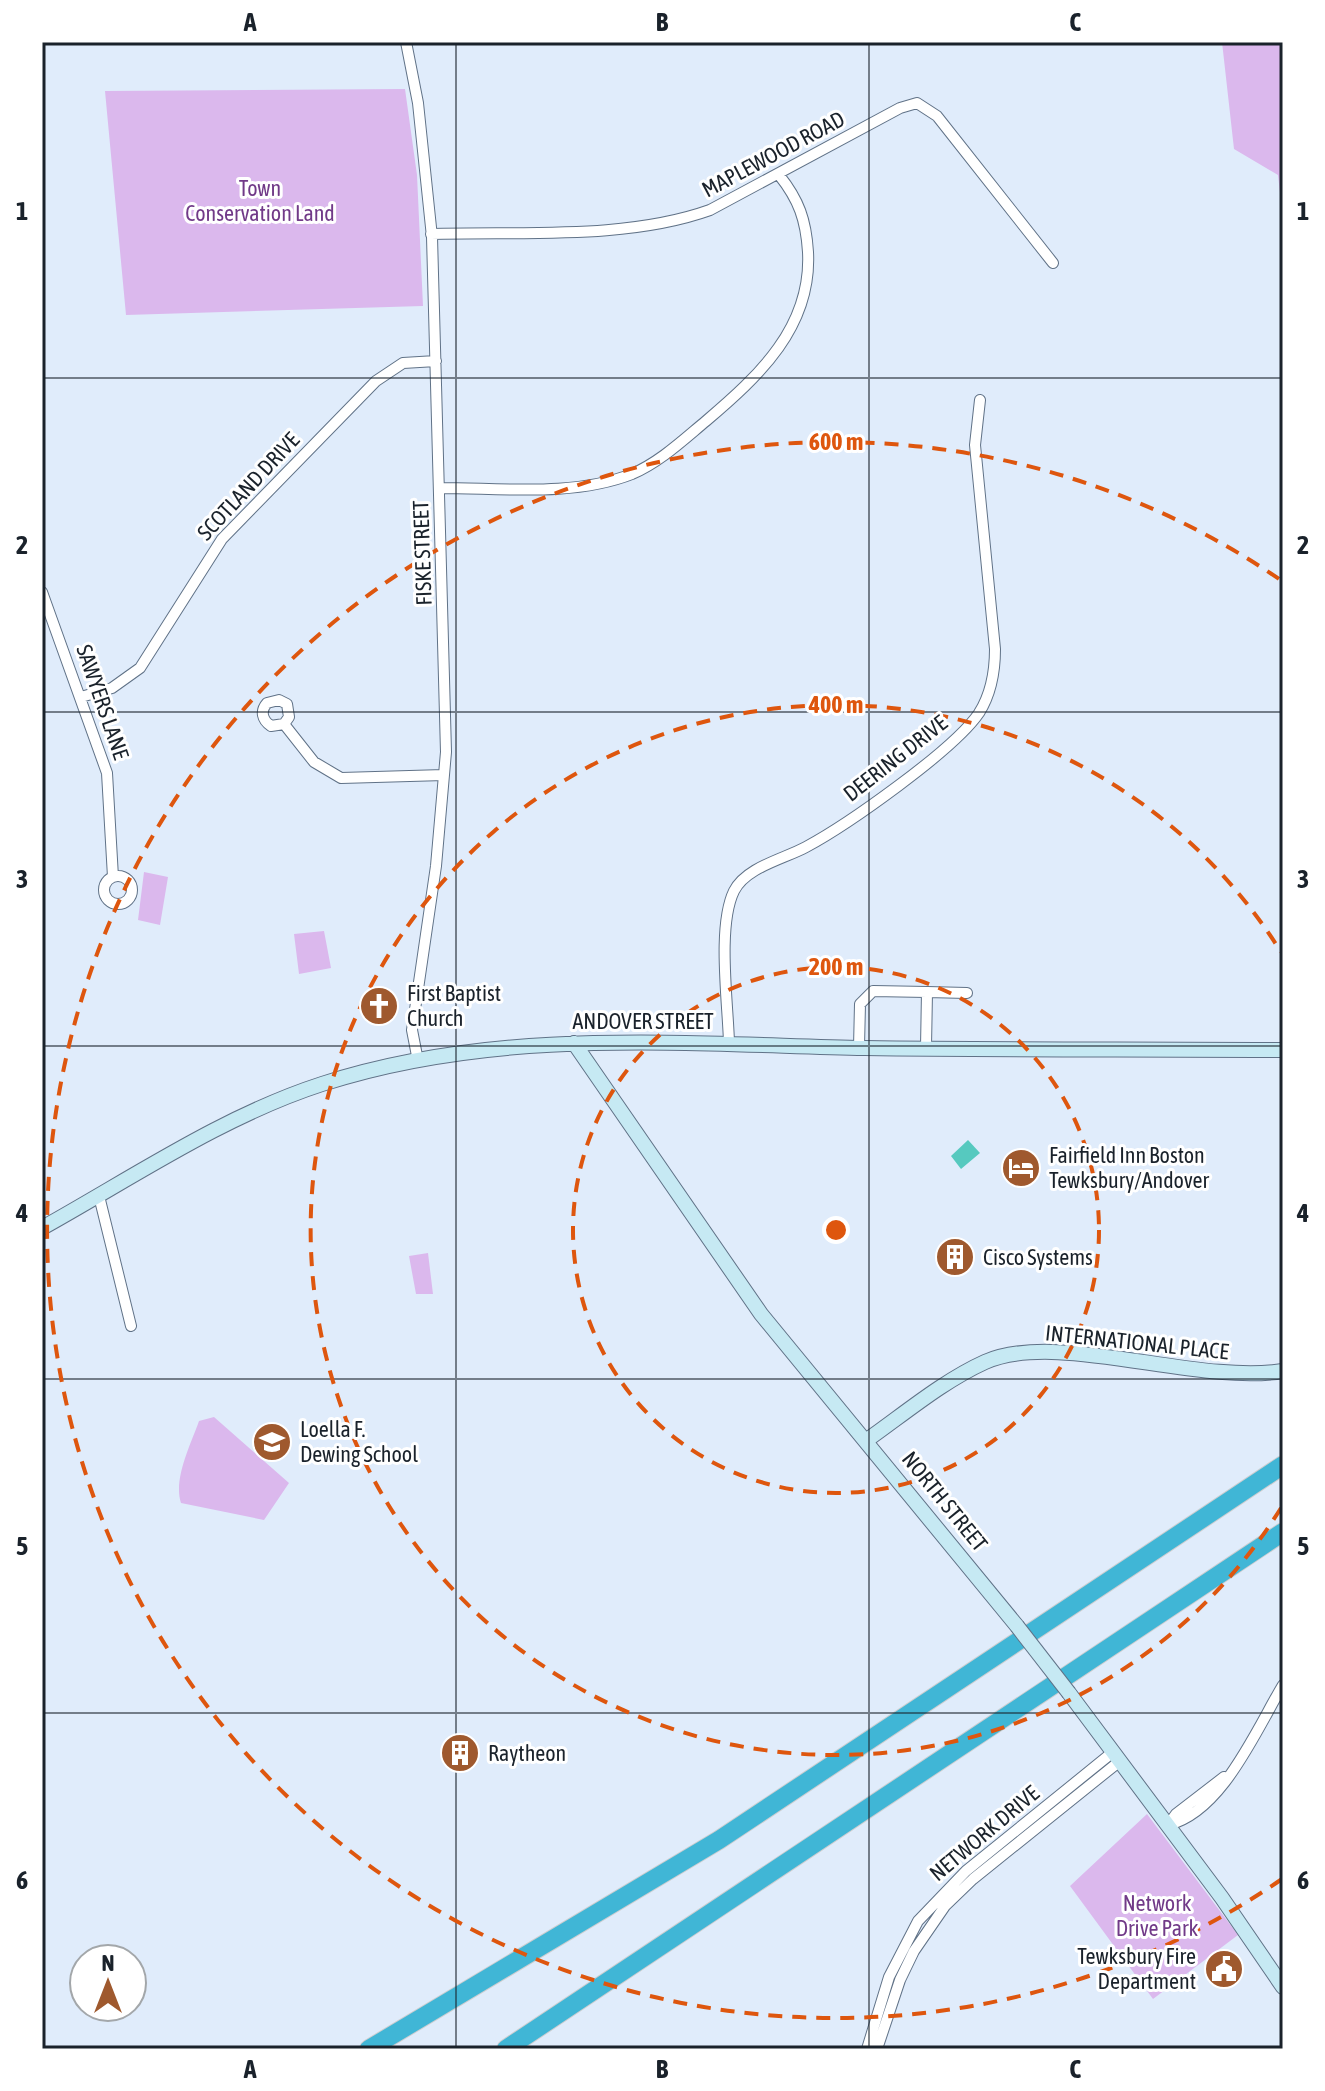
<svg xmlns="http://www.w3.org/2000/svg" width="1325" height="2091" font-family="'Asap Condensed',sans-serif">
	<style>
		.green { fill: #dbb8ed }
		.water { fill: #56c9bf }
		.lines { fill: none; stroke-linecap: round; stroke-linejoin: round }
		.minor-casing { stroke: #607287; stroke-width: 12 }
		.secondary-casing { stroke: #607287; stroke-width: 16 }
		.motorway-casing { stroke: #cdced0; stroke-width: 20 }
		.minor { stroke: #fff; stroke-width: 10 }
		.secondary { stroke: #c6e9f3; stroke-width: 14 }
		.motorway { stroke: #40b6d6; stroke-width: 18 }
		.secondary-bridge-casing { stroke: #607287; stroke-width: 16; stroke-linecap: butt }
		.secondary-bridge { stroke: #c6e9f3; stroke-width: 14 }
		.grid { fill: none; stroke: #1a222b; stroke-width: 2; stroke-opacity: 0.55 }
		.ring { fill: none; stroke: #de560e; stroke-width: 4; stroke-dasharray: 14 10 }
		.labels { text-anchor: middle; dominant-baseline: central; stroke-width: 6; stroke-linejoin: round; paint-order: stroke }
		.street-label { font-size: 22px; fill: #1a222b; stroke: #fff }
		.park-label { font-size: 22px; fill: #713a88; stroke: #fff }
		.poi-label { font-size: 22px; fill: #1a222b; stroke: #fff; text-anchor: start }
		.centre { fill: #de560e; stroke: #fff; stroke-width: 4 }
		.ring-label { font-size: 24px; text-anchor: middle; font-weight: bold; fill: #de560e; stroke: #fff; stroke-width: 6; stroke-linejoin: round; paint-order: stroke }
		.neatline { fill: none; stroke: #1a222b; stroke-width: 3 }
		.grid-label { font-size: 26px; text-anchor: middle; font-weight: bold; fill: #1a222b }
	</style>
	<rect width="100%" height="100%" fill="#e0ecfb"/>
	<path class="green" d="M1222 42H1283V219L1278 175 1234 149Z
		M405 89 417 175 423 306 126 315 105 91Z
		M144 872 168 877 160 925 138 920Z
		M324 931 331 968 299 974 294 934Z
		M428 1253 433 1294H416L409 1256Z
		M214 1417 289 1483 264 1520 181 1503C173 1479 191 1444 199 1421Z
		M1147 1814 1238 1935 1153 1999 1070 1886Z"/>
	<path class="water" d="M968 1140 980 1153 961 1169 951 1156Z"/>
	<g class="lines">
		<defs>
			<path id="minor" d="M406 42 418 103 432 237 446 752 436 866 412 1030 418 1061
				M431 234C521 231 626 240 710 210L900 108 917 103 937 116 1053 263
				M440 488C502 488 573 497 632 474 660 462 683 440 706 421 759 376 812 327 808 252 806 220 799 200 779 175
				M42 592 107 773 113 877
				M81 697 112 688 140 668 222 539 376 381 403 363 436 361
				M284 724 271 726C262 720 260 711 267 703L279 700 287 704 289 717 284 724 314 762 341 778 444 775
				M104 890a14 14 0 1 1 28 0a14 14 0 1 1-28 0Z
				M927 992 967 993
				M729 1043C728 1003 717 926 734 891 746 867 784 859 806 847 847 825 954 750 979 713 991 694 995 671 995 649L975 445 980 400
				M859 1047 860 1004 873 991 927 992 926 1047
				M99 1196 131 1326
				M1168 1825C1222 1812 1256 1730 1283 1685
				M1168 1825 1176 1814 1224 1777
				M867 2049 889 1977 918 1921 966 1871 1113 1752
				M877 2049 900 1980 914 1951 945 1906 973 1879 1120 1761"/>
			<path id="secondary" d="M574 1043 761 1314 1017 1626
				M42 1228C132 1178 223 1116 322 1084 498 1027 683 1044 865 1048 1004 1050 1144 1049 1283 1050
				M867 1440C904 1414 943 1381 985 1362 1057 1330 1196 1385 1283 1371
				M1069 1693 1222 1898 1283 1987"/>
			<path id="motorway" d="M369 2049 719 1840 1283 1465
				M506 2049 1283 1532"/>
		</defs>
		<use href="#minor" class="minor-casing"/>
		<use href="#secondary" class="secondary-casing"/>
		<use href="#motorway" class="motorway-casing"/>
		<use href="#minor" class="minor"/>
		<use href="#secondary" class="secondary"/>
		<use href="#motorway" class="motorway"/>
		<defs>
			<path id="secondary-bridge" d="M1017 1626 1069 1693"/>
		</defs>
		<use href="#secondary-bridge" class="secondary-bridge-casing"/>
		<use href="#secondary-bridge" class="secondary-bridge"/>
	</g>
	<path class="grid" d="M456 42V2049M869 42V2049M42 378H1283M42 712H1283M42 1046H1283M42 1379H1283M42 1713H1283"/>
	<g class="ring">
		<circle cx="836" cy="1230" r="263"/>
		<path d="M1281 1508A525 525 0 1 1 1281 952"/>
		<path d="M1282 1879A788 788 0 1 1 1282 581"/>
	</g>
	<defs>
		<symbol id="church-disc" viewBox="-11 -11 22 22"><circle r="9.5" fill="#9f592e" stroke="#fff"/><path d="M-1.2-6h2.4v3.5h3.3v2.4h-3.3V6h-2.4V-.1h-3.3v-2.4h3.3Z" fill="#fff"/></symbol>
		<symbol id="hotel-disc" viewBox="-11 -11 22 22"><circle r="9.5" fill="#9f592e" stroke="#fff"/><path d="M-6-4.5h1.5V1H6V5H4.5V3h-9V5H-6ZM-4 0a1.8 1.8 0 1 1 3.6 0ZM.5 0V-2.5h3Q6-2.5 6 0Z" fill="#fff"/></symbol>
		<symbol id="building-disc" viewBox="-11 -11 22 22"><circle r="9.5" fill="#9f592e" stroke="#fff"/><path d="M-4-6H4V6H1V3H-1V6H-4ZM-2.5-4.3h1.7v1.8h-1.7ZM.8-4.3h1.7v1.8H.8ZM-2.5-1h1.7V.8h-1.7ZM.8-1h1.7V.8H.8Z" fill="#fff"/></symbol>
		<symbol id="school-disc" viewBox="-11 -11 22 22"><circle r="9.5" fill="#9f592e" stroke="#fff"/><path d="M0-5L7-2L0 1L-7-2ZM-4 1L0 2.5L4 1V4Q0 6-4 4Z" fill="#fff"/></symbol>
		<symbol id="civic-disc" viewBox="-11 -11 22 22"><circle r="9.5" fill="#9f592e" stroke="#fff"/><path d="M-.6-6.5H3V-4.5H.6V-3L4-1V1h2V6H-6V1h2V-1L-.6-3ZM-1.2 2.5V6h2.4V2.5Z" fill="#fff"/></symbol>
	</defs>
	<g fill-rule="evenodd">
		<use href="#church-disc" x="357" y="984" width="44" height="44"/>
		<use href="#hotel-disc" x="999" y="1146" width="44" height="44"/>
		<use href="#building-disc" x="933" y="1235" width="44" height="44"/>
		<use href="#school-disc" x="250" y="1420" width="44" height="44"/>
		<use href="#building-disc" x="438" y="1731" width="44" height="44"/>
		<use href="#civic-disc" x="1202" y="1947" width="44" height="44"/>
	</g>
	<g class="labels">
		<g class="street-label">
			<text transform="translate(773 154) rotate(-28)">MAPLEWOOD ROAD</text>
			<text transform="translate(248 486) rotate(-47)">SCOTLAND DRIVE</text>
			<text transform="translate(422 553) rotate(-92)">FISKE STREET</text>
			<text transform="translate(103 702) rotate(71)">SAWYERS LANE</text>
			<text transform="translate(895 758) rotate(-38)">DEERING DRIVE</text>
			<text x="643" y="1021">ANDOVER STREET</text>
			<text transform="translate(1137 1342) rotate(6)">INTERNATIONAL PLACE</text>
			<text transform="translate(945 1501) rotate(51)">NORTH STREET</text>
			<text transform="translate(984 1833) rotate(-40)">NETWORK DRIVE</text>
		</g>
		<g class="park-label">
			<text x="260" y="188">Town<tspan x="260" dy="25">Conservation Land</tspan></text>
			<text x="1157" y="1903">Network<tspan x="1157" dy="25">Drive Park</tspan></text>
		</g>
		<g class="poi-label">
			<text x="407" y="993">First Baptist<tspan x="407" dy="25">Church</tspan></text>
			<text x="1049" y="1155">Fairfield Inn Boston<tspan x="1049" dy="25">Tewksbury/Andover</tspan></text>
			<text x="983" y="1257">Cisco Systems</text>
			<text x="300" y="1429">Loella F.<tspan x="300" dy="25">Dewing School</tspan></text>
			<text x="488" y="1753">Raytheon</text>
			<text x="1196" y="1956" text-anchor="end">Tewksbury Fire<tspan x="1196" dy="25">Department</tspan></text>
		</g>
	</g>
	<circle cx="836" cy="1230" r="12" class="centre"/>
	<g class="ring-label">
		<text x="836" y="450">600 m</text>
		<text x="836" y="713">400 m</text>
		<text x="836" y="975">200 m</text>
	</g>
	<rect width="1325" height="2091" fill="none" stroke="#ffffff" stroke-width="88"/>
	<g transform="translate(108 1983)"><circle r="38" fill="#ffffff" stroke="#a3a7aa" stroke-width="2"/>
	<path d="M0-6L14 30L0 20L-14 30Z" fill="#9f592e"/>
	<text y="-12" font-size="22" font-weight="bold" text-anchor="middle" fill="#1a222b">N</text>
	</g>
	<rect x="44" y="44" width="1237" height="2003" class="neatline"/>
	<g class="grid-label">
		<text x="250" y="31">A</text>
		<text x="662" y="31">B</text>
		<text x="1075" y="31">C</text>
		<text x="22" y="220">1</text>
		<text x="1303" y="220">1</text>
		<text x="22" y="554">2</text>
		<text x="1303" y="554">2</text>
		<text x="22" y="888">3</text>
		<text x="1303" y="888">3</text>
		<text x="22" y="1222">4</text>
		<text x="1303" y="1222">4</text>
		<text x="22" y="1555">5</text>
		<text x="1303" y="1555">5</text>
		<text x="22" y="1889">6</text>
		<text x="1303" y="1889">6</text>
		<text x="250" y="2078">A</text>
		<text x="662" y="2078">B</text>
		<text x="1075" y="2078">C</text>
	</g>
</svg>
